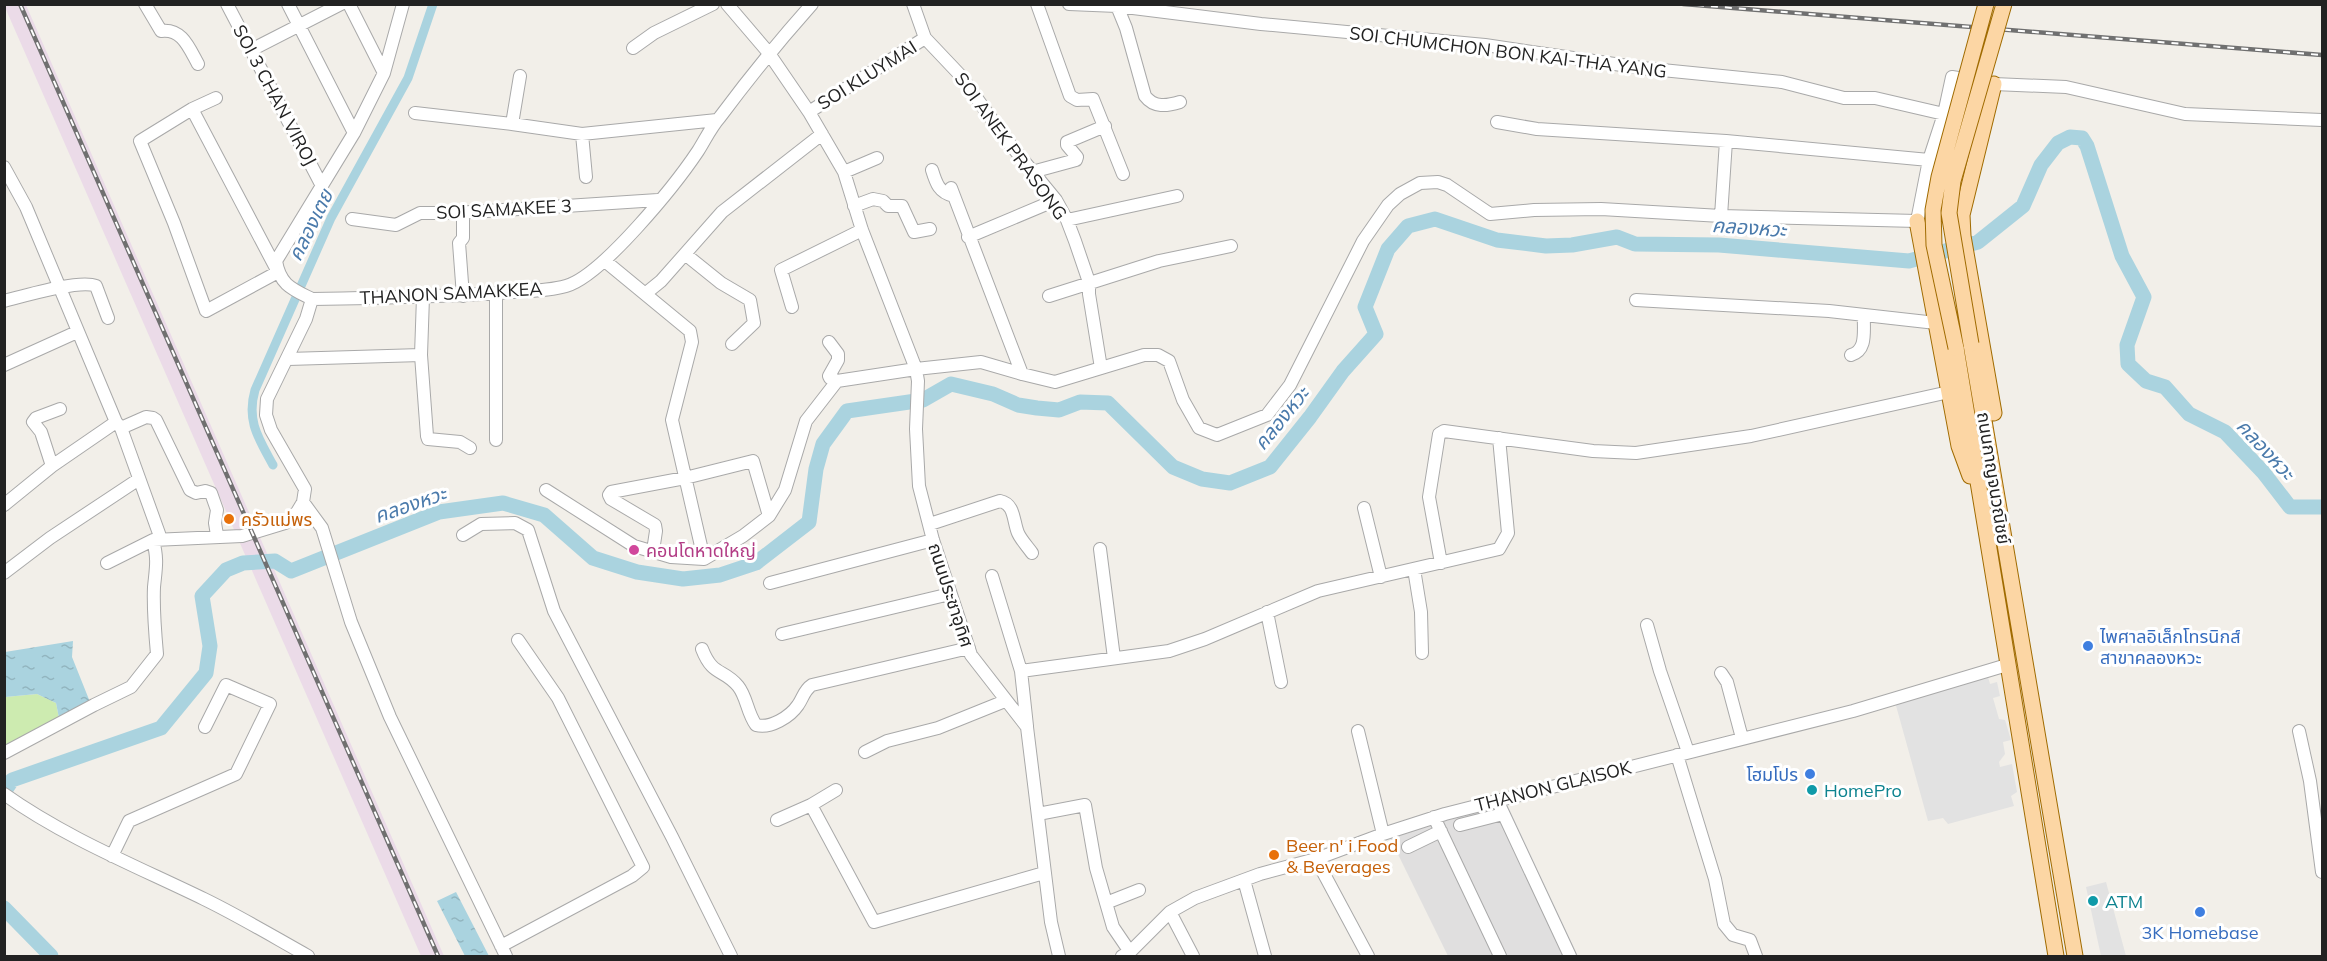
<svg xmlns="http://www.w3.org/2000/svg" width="2327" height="961" font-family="Mulish,'Noto Sans Thai',sans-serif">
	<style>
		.residential { fill: #e0dfdf }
		.railway { fill: #ebdbe8 }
		.grass { fill: #cdebb0 }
		.parking { fill: #e2e2e2 }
		.water { fill: url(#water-ripples) }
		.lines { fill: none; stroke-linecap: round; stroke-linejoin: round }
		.canal { stroke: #aad3df; stroke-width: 9 }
		.river { stroke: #aad3df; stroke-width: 15 }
		.minor-casing { stroke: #a9a9a9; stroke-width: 14 }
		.major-casing { stroke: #a06b00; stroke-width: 17 }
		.minor { stroke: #fff; stroke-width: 12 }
		.major { stroke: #fcd6a4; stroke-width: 15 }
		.rail-casing { stroke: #707070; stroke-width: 4.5 }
		.rail { stroke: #fff; stroke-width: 2; stroke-dasharray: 7; stroke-linecap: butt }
		.major-bridge-casing { stroke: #a06b00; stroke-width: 17; stroke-linecap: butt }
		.major-bridge { stroke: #fcd6a4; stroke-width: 15 }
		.food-dot { fill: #e8710a; stroke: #fff; stroke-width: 2 }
		.hotel-dot { fill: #d1479c; stroke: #fff; stroke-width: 2 }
		.shop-dot { fill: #3f7fe0; stroke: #fff; stroke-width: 2 }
		.culture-dot { fill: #0f9aa8; stroke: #fff; stroke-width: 2 }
		.labels { text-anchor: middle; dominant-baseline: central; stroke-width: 6; stroke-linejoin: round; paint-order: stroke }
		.street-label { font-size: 18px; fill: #222; stroke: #fff }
		.food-label { font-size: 18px; fill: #c56008; stroke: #fff; text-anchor: start }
		.hotel-label { font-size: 18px; fill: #b23c85; stroke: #fff; text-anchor: start }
		.shop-label { font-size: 18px; fill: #366cbe; stroke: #fff; text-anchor: start }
		.culture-label { font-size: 18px; fill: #0d838f; stroke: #fff; text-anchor: start }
		.water-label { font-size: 20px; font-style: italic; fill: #4a7aab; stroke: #fff }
	</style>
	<defs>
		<pattern id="water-ripples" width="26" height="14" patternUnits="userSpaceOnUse" patternTransform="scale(1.5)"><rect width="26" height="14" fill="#aad3df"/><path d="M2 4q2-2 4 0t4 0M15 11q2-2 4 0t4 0" fill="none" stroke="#92b5bf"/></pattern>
	</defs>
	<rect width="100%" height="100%" fill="#f2efe9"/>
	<path class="residential" d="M1506 802 1578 956H1448L1388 834Z"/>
	<path class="railway" d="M4 5H26L444 956H421Z"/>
	<path class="grass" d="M37 694 56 703 59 718 5 746V697Z"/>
	<path class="parking" d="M1988 677 1990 684 1997 682 2000 696 1993 698 1999 719 2005 720 2011 740 2003 742 2005 754 1999 762 2000 767 2012 764 2017 792 2011 796 2014 806 1948 824 1943 818 1928 821 1895 702Z
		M2106 882 2126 956H2101L2086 887Z"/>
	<path class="water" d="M73 641 72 657 90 702 59 718 56 703 37 694 5 697V652Z
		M456 892 489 956H465L437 901Z"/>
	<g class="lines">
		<path class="canal" d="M273 465C259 439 246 421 255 390L331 218 408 78 433 4"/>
		<path class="river" d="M4 792 12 780 161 728 206 673 210 646 202 596 226 570 243 563 275 561 291 571 439 512 503 503 544 515 593 558 637 572 683 579 720 575 756 563 809 522 816 469 823 444 847 411 923 400 951 384 993 394 1018 405 1037 408 1059 410 1080 402 1108 403 1173 467 1202 479 1230 483 1270 467 1310 417 1343 371 1376 334 1365 307 1388 249 1408 226 1435 219 1497 240 1546 246 1572 245 1617 237 1635 244 1719 245 1909 261 1978 242 2023 206 2041 165 2058 143 2070 137 2082 138 2087 146 2122 256 2144 297 2127 345 2128 364 2146 381 2165 387 2189 414 2225 432 2263 472 2290 507H2322
			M4 908 51 956"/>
		<defs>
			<path id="minor" d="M145 4 161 31C182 28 189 48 198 64
				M227 4 322 186
				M288 4 354 133
				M349 4 384 73
				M727 4 768 52 809 112 844 172 862 230 916 369 981 362 1022 374 1055 382 1144 355H1158L1169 361 1183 400 1199 428 1217 435 1267 415 1290 385 1363 241 1388 205 1400 194 1420 183 1438 182 1447 185 1490 214 1534 210 1601 209 1721 216 1917 221 1929 160 1944 114 1952 77 1994 84 2066 87 2185 114 2322 120
				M913 4 925 38 961 76 1005 138 1056 200 1067 220 1075 241 1089 282V294L1101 368
				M1037 4 1070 96 1077 100 1093 99 1123 174
				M1069 4 1117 6 1261 24 1485 45 1642 68 1782 82 1844 98H1875L1944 114
				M1117 6 1126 28 1145 96C1154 108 1167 106 1180 102
				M633 48 654 33 713 4
				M251 50 341 4
				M192 109 278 272 206 311 174 223 140 141 192 109 216 98
				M809 112 925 38
				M415 113 512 124 582 134 717 120
				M1497 122 1537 129 1726 141 1929 160
				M512 124 520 76
				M582 134 586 177
				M4 167 26 207 116 422 121 428 161 539
				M932 170C936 183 939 193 954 196
				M844 172 877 158
				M1032 172 1076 160 1077 157 1067 145V142L1105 126
				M951 188 1022 374
				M854 206 873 199 883 201 888 206H902L914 232 930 229
				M456 213 463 216V238L459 243 463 296
				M1721 216 1726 141
				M352 219 396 225 420 213H456L658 200
				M1067 220 1177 196
				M968 237 1056 200
				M685 254 721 283 750 300 754 323 732 344
				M605 261 690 331 692 342 672 420 704 559
				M645 294 661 281 722 212 822 134
				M1049 296 1159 261 1231 246
				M423 297 421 355 427 436 428 439 460 442 470 448
				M312 299C374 298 436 297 498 293 520 291 545 292 566 286 602 276 676 184 698 151 705 140 711 127 720 117 749 78 779 41 812 4
				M1636 300 1829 311 1936 323
				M4 301C24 296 80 279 96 286L108 318
				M792 307 781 270 862 230
				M829 342 838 354V360L829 376 830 378 837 381
				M1851 355C1868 350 1863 330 1864 315
				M288 359 421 355
				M4 365 77 332
				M121 428 146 417 153 418 156 420 190 490 196 493 205 491 211 493 217 510 215 523 217 535
				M496 440V293
				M52 466 41 432 33 422 36 418 60 409
				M546 490 634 546 671 557 704 559 743 536 769 516 785 490 806 421 837 381 916 369 918 381 916 429 919 486 933 540 971 655 1027 727 1051 922 1059 956
				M303 502 322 528 351 622 390 717 506 956
				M4 505 52 466 116 422
				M1364 508 1381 577
				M930 524 1000 501C1015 504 1013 521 1018 533 1021 540 1028 547 1032 553
				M463 535 481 524 515 523 528 530 554 611 672 837 731 956
				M1100 549 1114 658
				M653 551 656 531 655 525 611 499 609 495 611 492 685 478 753 461 769 516
				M107 563 153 540
				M1441 563 1429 497 1439 434 1444 431 1593 451 1636 453 1751 436 1949 392
				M1414 569 1421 612 1422 653
				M4 573 50 538 139 479
				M992 576 1021 671 1027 726
				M770 583 933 540
				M1267 612 1281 682
				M1647 625 1660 671 1688 752
				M782 634 950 594
				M702 649C713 677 723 668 738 686 747 697 747 713 756 725 770 729 790 717 798 705 803 698 804 690 812 685L969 648
				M1021 671 1169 651 1205 639 1318 591 1499 549 1508 533 1499 438
				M1721 673 1727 682 1742 738
				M1358 731 1383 834
				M2299 731 2310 781 2322 872
				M865 752 887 741 938 728 1005 701
				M4 753 94 705 131 687 157 654C155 632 153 609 154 587 156 567 158 560 153 540L242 536 285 523 297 512 303 502 305 489 271 430 266 415 267 399 306 319 312 299C292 289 280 285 276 261L354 133 384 73 403 4
				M1677 755 1715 879 1724 924 1733 935 1750 940 1756 956
				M4 794C66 838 136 866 204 899 239 916 274 937 308 956
				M1497 800 1570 956
				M811 805 874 922 1044 873
				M1038 814 1085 805 1096 868 1113 927 1130 952
				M1434 817 1500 956
				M777 820 811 805 836 790
				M1460 825 1503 814
				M1408 847 1441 831
				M112 856 129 821 236 774 270 704 226 685 205 727
				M1316 859 1368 956
				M1244 880 1265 956
				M1106 903 1139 890
				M1170 912 1193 956
				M501 946 632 876 643 867 558 698 518 640
				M1122 956 1130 952 1170 912 1195 898 1260 874 1316 859 1383 834 1445 814 1853 711 2007 665"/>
			<path id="major" d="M1917 221 1959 446 1970 476
				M1971 344 2075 956
				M1956 348 2056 956
				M1994 413 1963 236 1962 215 1994 84"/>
		</defs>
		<use href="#minor" class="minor-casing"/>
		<use href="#major" class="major-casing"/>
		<use href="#minor" class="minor"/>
		<use href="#major" class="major"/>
		<defs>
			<path id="rail" d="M20 4 438 956
				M1683 4 2322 55"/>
		</defs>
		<use href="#rail" class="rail-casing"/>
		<use href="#rail" class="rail"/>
		<defs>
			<path id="major-bridge" d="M1971 344 1949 213 1953 181 2004 4
				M1956 348 1934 245 1933 210 1939 177 1986 4"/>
		</defs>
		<use href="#major-bridge" class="major-bridge-casing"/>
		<use href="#major-bridge" class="major-bridge"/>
	</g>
	<g class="food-dot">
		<circle cx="229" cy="519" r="6"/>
		<circle cx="1274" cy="855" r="6"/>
	</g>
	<circle class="hotel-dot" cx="634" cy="550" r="6"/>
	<g class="shop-dot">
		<circle cx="2088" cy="646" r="6"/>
		<circle cx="1810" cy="774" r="6"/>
		<circle cx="2200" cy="912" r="6"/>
	</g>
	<g class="culture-dot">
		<circle cx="1812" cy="790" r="6"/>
		<circle cx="2093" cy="901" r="6"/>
	</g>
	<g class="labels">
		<g class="street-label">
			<text transform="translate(1508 52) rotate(7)">SOI CHUMCHON BON KAI-THA YANG</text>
			<text transform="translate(867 75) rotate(-32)">SOI KLUYMAI</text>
			<text transform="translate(275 95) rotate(62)">SOI 3 CHAN VIROJ</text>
			<text transform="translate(1011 146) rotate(54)">SOI ANEK PRASONG</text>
			<text transform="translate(504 209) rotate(-3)">SOI SAMAKEE 3</text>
			<text transform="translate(451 293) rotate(-3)">THANON SAMAKKEA</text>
			<text transform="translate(1994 478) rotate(81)">ถนนกาญจนวณิชย์</text>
			<text transform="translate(951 595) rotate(72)">ถนนประชาอุทิศ</text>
			<text transform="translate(1553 786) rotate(-14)">THANON GLAISOK</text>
		</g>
		<g class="food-label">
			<text x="241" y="519">ครัวแม่พร</text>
			<text x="1286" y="845">Beer n' i Food<tspan x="1286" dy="21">&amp; Beverages</tspan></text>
		</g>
		<g class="hotel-label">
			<text x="646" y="550">คอนโดหาดใหญ่</text>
		</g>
		<g class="shop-label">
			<text x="2100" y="636">ไพศาลอิเล็กโทรนิกส์<tspan x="2100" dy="21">สาขาคลองหวะ</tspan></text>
			<text x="1798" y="774" text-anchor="end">โฮมโปร</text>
			<text x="2200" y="932" text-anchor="middle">3K Homebase</text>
		</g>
		<g class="culture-label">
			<text x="1824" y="790">HomePro</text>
			<text x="2105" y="901">ATM</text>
		</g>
		<g class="water-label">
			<text transform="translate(310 225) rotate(-64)">คลองเตย</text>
			<text transform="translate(1749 227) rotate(4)">คลองหวะ</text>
			<text transform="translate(1281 418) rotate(-51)">คลองหวะ</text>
			<text transform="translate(2266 449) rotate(47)">คลองหวะ</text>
			<text transform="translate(410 504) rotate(-19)">คลองหวะ</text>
		</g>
	</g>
	<rect width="2327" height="961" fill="none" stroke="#222222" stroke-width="12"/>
</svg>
